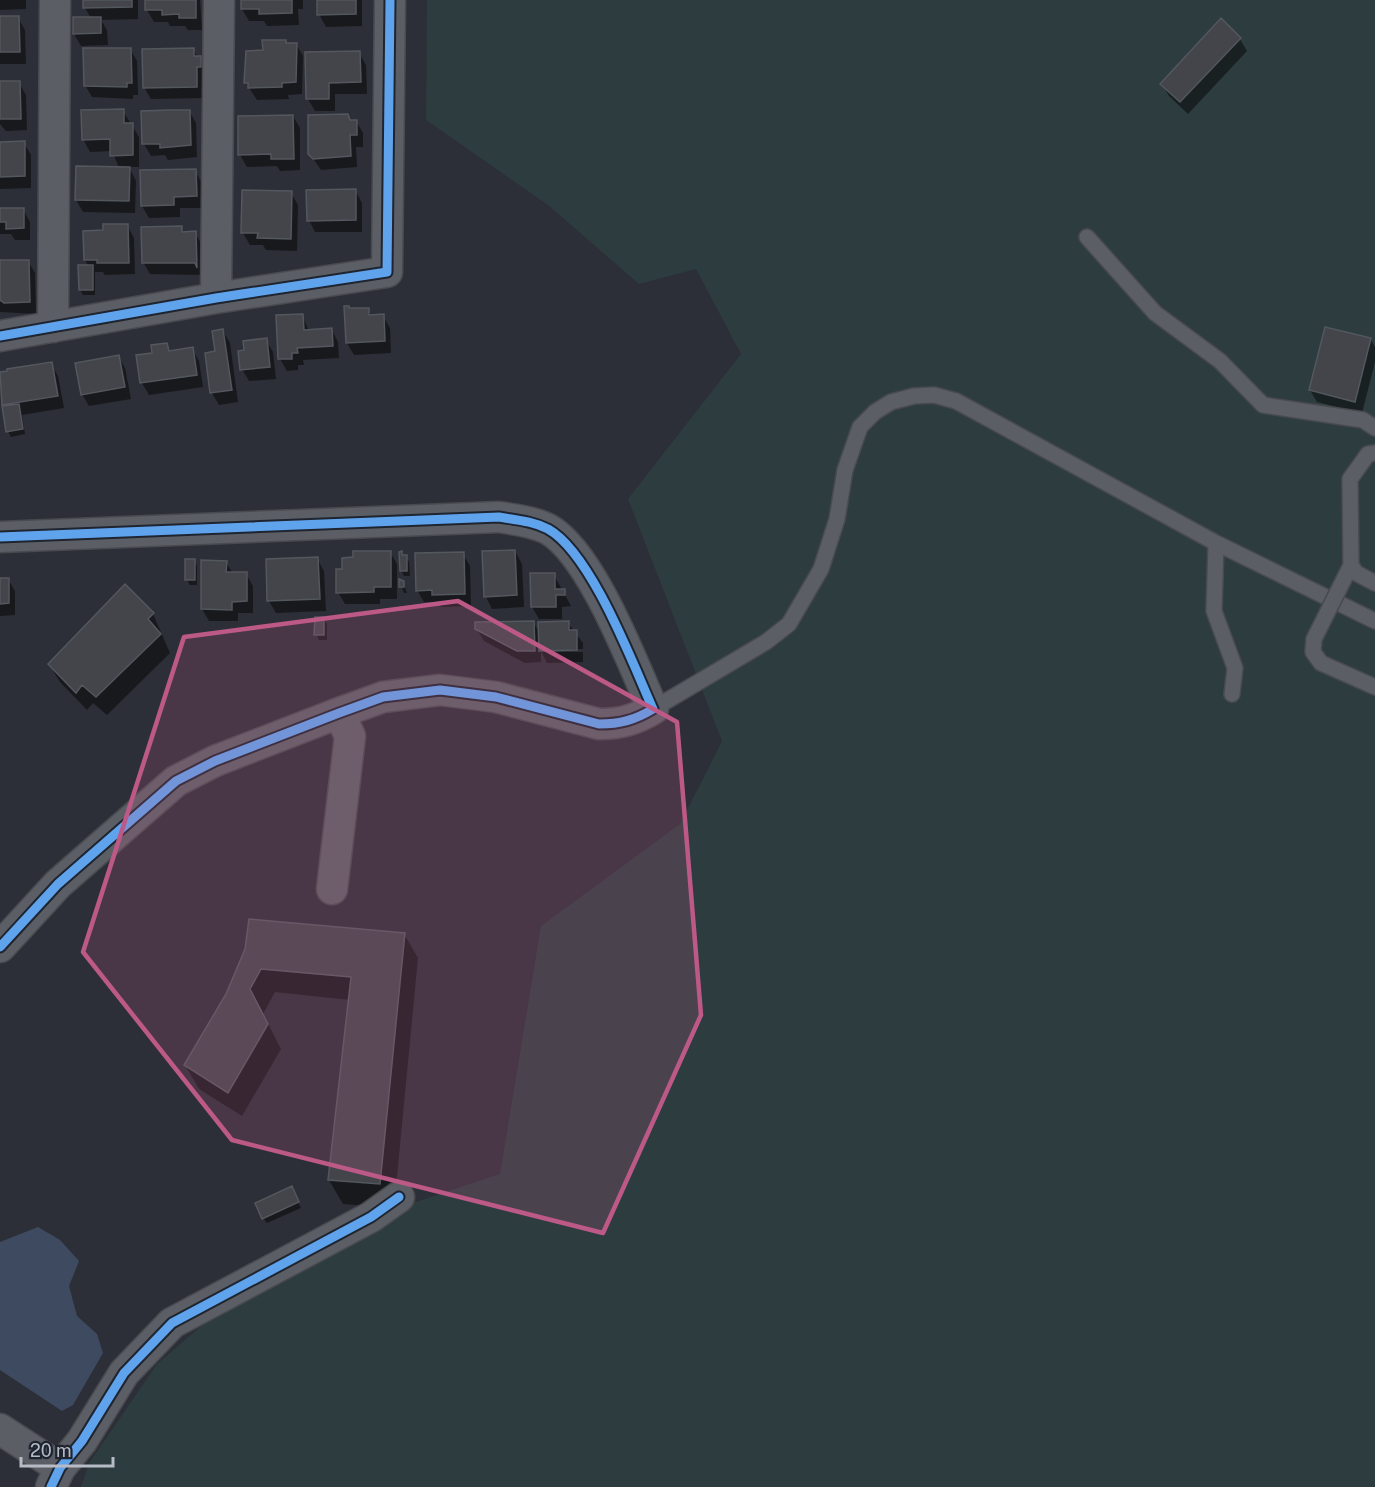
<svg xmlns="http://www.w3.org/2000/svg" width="1375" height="1487" font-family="'Public Sans',sans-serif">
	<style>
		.green { fill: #2d3c3f }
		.water { fill: #3e4a60 }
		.shadow { fill: #0007 }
		.building { fill: #43454b; stroke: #53575e; stroke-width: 1.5 }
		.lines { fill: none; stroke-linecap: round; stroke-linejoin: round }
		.service-casing { stroke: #484a4f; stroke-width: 18 }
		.minor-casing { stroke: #484a4f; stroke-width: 33 }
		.service { stroke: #5b5e64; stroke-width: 15 }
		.minor { stroke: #5b5e64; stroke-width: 30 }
		.service-bridge-casing { stroke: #484a4f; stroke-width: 18; stroke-linecap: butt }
		.service-bridge { stroke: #5b5e64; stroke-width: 15 }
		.cycleway-casing { stroke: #1f2530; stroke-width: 13 }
		.cycleway { stroke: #60a3ed; stroke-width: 9 }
		.marked { fill: #bd5986; fill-opacity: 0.2; stroke: #bd5986; stroke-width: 4.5; stroke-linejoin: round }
	</style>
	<rect width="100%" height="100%" fill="#2c2f37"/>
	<path class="green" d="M427 0H1375V1487H81L89 1463 157 1364 263 1273 371 1217 500 1174 541 926 680 824 722 741 628 499 741 354 696 269 639 284 548 205 426 120Z"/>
	<path class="water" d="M38 1227 60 1240 79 1261 69 1286 77 1316 97 1334 103 1353 73 1405 62 1411 0 1370V1242Z"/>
	<path class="shadow" d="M0 0H26V9L0 10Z
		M85 0H138V19L101 20 107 30 108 45 81 46 74 34 91 18 85 8Z
		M147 0H200L202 30H188L185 26H170L168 22H154L147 10Z
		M242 0H303V9H298L299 25 267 26 264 21H249L242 9Z
		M318 0H362V26L326 27 319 14Z
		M0 18H18L25 30 26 64H0Z
		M1240 39 1247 51 1188 114 1169 96 1162 84Z
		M285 41 287 44H296L303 56 302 94 288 95 289 99 257 100 246 83 264 52Z
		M130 49 137 61 138 95H133V99L92 97 85 85Z
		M193 50 207 70V79H203L204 98 151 99 144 87Z
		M359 53 366 65 367 94H335V111H315L308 99Z
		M0 83H19L26 95 27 130 6 131 0 124Z
		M123 111 139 137V167H129L136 181 135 213 83 212 76 200 119 168 112 151 90 152 83 139Z
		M189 111 196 123 197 157 168 160 165 155 151 156 144 144Z
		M347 115 351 121H356L363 133V147H356L357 167 321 170 310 154Z
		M293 116 300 128V170L280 171 277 166 247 167 240 155Z
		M0 143H24L31 155V188L0 189Z
		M195 171 202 183 203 208H180V217L149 218 142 206Z
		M355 190 362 203V232H315L309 220Z
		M291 193 298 205 297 251 266 250 263 245H250L243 233Z
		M23 209 30 222V240H15L11 234H0V210Z
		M127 225 134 238 135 274 105 275 103 272H95V295H83L80 290 89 267 85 260 104 232Z
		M181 228 185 233H195L202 245 203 275 150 274 143 262Z
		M28 261 35 273 36 314 0 312V262Z
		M368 309 372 316H383L390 328 391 353 354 355 347 343 349 310Z
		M302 315 309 331 332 330 338 342 339 358 303 360 304 365H298V370L287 371 280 359 278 317Z
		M223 331 230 343 238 402 219 405 212 393 216 353Z
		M266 340 273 352 276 379 249 381 242 369Z
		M1371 340 1375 347V362L1362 413 1317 402 1310 390Z
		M166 344 171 352 192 349 199 361 203 387 149 395 142 383 154 354Z
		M118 356 125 368 131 399 89 406 82 394Z
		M51 364 58 376 64 408 22 415 25 434 11 437 8 431 0 374Z
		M515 551 522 564 524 607 492 609 486 597Z
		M390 552 397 564V599H380V604H345L338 592 344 570Z
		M401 554 406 556 409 562 410 576H404L401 570Z
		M463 554 470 566 471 606 441 607 438 602H424L417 590Z
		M317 559 324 571 326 611 276 613 269 601Z
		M194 560 197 566V585H190L187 580Z
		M226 562 233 574H246L253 586V613H238V621H209L202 609Z
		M554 575 571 606 562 607V619H539L532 607Z
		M0 579H8L15 591V615L0 616Z
		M400 583H403L407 593H404Z
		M153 614 170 653 107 715 93 703 87 710 60 682 49 664Z
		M324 619 327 624V640H319L316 634Z
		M533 622 540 633 568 623 583 643V649H545V652H583V662L547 663 541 651V662L525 663 484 641 477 629Z
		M404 934 418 958 394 1208 343 1204 329 1180 350 1000 275 992 263 1014 281 1049 242 1116 199 1089 185 1065 227 995 246 949Z
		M294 1194 301 1208 267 1223 263 1218Z"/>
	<path class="building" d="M83 0H132V7L83 8Z
		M145 0H196V18H179V14L162 15V10H145Z
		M241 0H292V13L259 14V9H241Z
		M317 0H356V14L317 15Z
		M0 16H19L20 52H0Z
		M73 17H101V33L73 34Z
		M1221 18 1241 38 1180 102 1160 84Z
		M262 40H286V43H297L296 82 282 83V87L248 88V83H244L246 51 263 50Z
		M83 48H131L132 83H127V87L84 86Z
		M194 48V56H201V67H197V87L143 88 142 49Z
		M360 51 361 82 329 83V99H306L305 52Z
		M0 81H20L21 119H0Z
		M124 109V123H133V155L110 156V139L82 140 81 110Z
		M169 110H190L191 145 160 148V144H142L141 111Z
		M348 114 350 120H357V135H350L351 156 313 159 308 154V115Z
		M293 115 294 159H271V154L238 155V116Z
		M25 141V176L0 177V142Z
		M76 166 130 167 129 201 75 200Z
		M196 169 197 196 174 197V205L141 206 140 170Z
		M356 189V220L307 221 306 190Z
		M242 190 292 191 291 239 257 238 258 233H241Z
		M0 208H24V228L6 229V222H0Z
		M103 224H128L129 263H97V260H84L83 231 103 230Z
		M182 226V232L196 231 197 268 195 263H142L141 227Z
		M0 260H29L30 302 4 303 0 300Z
		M78 265H93V290H79Z
		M344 306H349V308H369V315L384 314 385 341 346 343Z
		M303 314 304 330 332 328 333 346 297 348 298 353H292V359H278L276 315Z
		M1325 327 1371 338 1355 402 1309 390Z
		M223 329 232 390 210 393 205 353 215 351 212 331Z
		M267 338 270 367 240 370 238 351 244 350 243 341Z
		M167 343 169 351 193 347 197 375 140 383 136 355 152 353 151 345Z
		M119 355 125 387 81 395 75 363Z
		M52 362 58 396 2 405 0 372 7 371V369Z
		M19 404 23 429 6 432 2 406Z
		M515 550 517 595 484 597 482 551Z
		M353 551H391V587H374V592L336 593V569H342V558L353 557Z
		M402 551V555H407V571H400L399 552Z
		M464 552 465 594 432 595V590L416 591 415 553Z
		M318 557 320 599 267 601 266 559Z
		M185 559H195V580H185Z
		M201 560 227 561 226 572H247V601L232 602V610L201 609Z
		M530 573H555V589H565V595H556V607H531Z
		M0 578H9V603L0 604Z
		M399 579 404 581V587H399Z
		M125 584 154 613 148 619 161 634 96 697 82 685 76 693 48 664Z
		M315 617H324V635H314Z
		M534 621 535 651H517L475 629V622Z
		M569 621V630H577V650L539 651 538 622Z
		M249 919 405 933 380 1184 328 1180 351 977 261 969 250 989 268 1024 228 1093 184 1065 226 994 245 949Z
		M292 1186 299 1202 262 1219 255 1203Z"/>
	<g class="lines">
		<defs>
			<path id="service" d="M1087 237 1155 313 1220 361 1263 405 1363 420 1375 428
				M1216 543 1214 611 1235 668 1232 694
				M1351 565 1356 573 1375 583
				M1344 579 1351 565 1350 479 1368 454 1375 453
				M1314 639 1313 652 1321 663 1375 687
				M653 709 766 642 789 624 821 569 837 519 845 470 860 427 875 412 891 402 914 396 934 395 956 401 1216 543 1375 621"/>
			<path id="minor" d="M216 298 219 0
				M53 327 55 0
				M0 336 216 298 387 272 390 0
				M0 537 499 517C516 520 532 521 548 529 591 553 632 662 653 709 635 720 620 724 599 724L496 697 440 690 383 697 339 713 215 761 176 781 58 884 0 947
				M332 889 350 736 339 713
				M0 1429 60 1468
				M51 1487 60 1468 82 1441 124 1373 172 1323 371 1217 399 1197"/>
		</defs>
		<use href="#service" class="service-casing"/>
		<use href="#minor" class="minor-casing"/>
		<use href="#service" class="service"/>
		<use href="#minor" class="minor"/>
		<defs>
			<path id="service-bridge" d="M1314 639 1344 579"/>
		</defs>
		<use href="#service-bridge" class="service-bridge-casing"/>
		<use href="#service-bridge" class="service-bridge"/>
		<defs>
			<path id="cycleway" d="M0 336 216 298 387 272 390 0
				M0 537 499 517C516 520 532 521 548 529 591 553 632 662 653 709 635 720 620 724 599 724L496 697 440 690 383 697 339 713 215 761 176 781 58 884 0 947
				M51 1487 60 1468 82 1441 124 1373 172 1323 371 1217 399 1197"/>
		</defs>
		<use href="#cycleway" class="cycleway-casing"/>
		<use href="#cycleway" class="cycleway"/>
	</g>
	<path class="marked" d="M458 601 677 722 701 1015 603 1233 232 1140 83 952 184 637Z"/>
	<path d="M21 1457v9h92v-9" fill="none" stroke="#b6bbc6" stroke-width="3"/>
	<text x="30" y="1457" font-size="18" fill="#b6bbc6" stroke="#1f2530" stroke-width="4.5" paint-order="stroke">20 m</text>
</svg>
